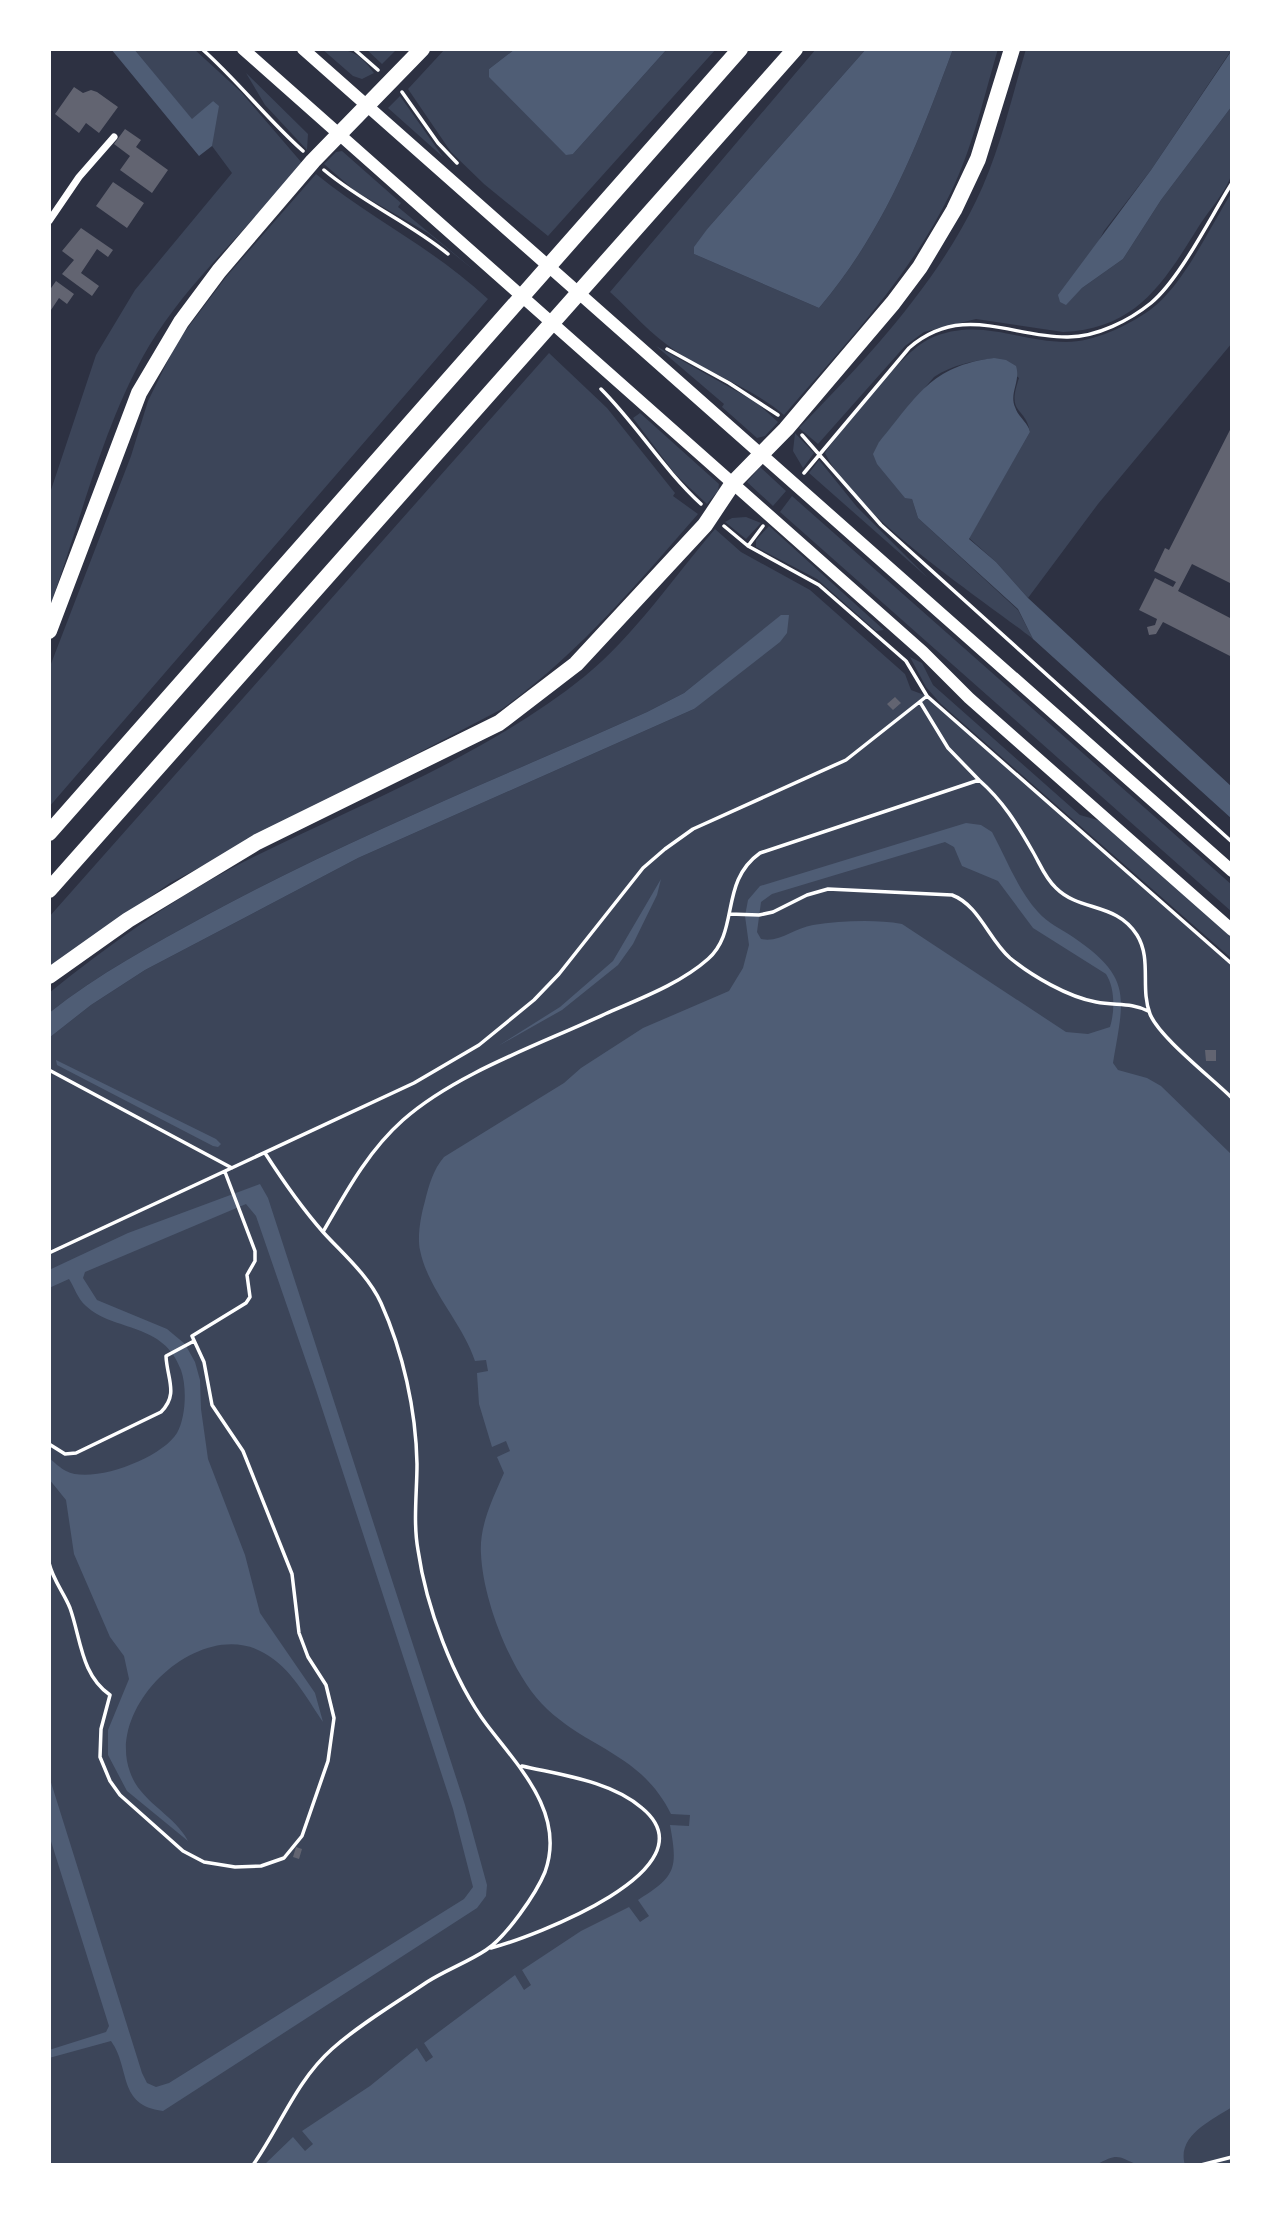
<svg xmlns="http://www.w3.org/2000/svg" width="1281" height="2214" font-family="'DM Sans',sans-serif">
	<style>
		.green { fill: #3c4559 }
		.water { fill: #4f5d75; fill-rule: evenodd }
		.building { fill: #626471 }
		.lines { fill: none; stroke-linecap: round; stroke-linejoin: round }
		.path { stroke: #fff; stroke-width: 3.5 }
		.minor { stroke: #fff; stroke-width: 7 }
		.secondary { stroke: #fff; stroke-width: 12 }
		.motorway { stroke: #fff; stroke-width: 16 }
	</style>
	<rect width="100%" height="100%" fill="#2d3142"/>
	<path class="green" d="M134 49H194L241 92 302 163C253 225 190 278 149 346 103 424 80 524 49 609V496L96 355 135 290 232 173 212 146 213 101 192 120Z
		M322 49C349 49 357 50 374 73L362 79 353 76Z
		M366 49H397L382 64Z
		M445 49H515L489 69 573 154 667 49H716L548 236 484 184 451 152 408 89Z
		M816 49H866L708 228 694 254 819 308C885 230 918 144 953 49H998C984 96 973 147 951 192 910 277 845 344 784 415 752 388 712 375 677 352 650 334 633 313 610 292Z
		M1026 49H1232L1151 170 1104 231 1066 304 1082 288 1123 259 1161 200 1232 106C1232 123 1237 161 1231 176 1225 193 1209 210 1199 226 1164 282 1137 329 1063 332L976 319 924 332 905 346 818 444 799 428C864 362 935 286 976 201 999 154 1011 100 1026 49Z
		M246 73 308 134 307 150 265 105Z
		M400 96 443 157 388 108Z
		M342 151 401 203 398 207 480 275 428 233 355 191 324 164 336 152Z
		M316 174C373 220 433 248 488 299L49 807V669L131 456 148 401 177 342 226 277Z
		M1232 192V343L1098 504 1028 598 996 562 969 538 1030 432C1025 405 1006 416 1019 378L994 358C972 361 952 365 934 377L879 442 912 499 918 518 1018 610 1033 639C975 594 855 516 825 453 843 427 902 352 929 339 978 316 1018 342 1066 342 1094 342 1127 326 1150 310 1183 286 1210 227 1232 192Z
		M656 346 756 402 778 422 765 436 757 438 722 407 724 404Z
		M549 353 607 408 675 493 673 496 698 514C637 584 578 654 502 709L170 883 49 968V917Z
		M640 413 719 484 718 491 707 504 675 474 633 418Z
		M795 433 814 453 803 468 793 451Z
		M819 460 857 507 928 578 809 473Z
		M760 467 786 491 773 506 747 482Z
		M792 496 1232 885V912L780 512Z
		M746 517 761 523 746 539 725 522 732 518Z
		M769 526 884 630 876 631 817 579 756 547V540Z
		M715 529 741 552 810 590 905 674 911 690 927 696 1232 965V2165H49V1038L91 1005 145 970 358 858 694 709 781 616 684 693 647 712C499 778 349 838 207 915 152 945 98 974 49 1013V993C106 947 167 903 232 868 350 807 481 760 585 676 634 636 673 578 715 529Z
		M910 657 922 663 933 685 1080 815 1101 821 1232 937V959L941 704 926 687Z"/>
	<path class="water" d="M111 49H134L192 119 213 101 219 106 212 146 199 156Z
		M515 49H667L573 154 566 155 489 77V69Z
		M866 49H953C918 144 885 230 819 308L694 254V247L708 228Z
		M1232 50V106L1161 200 1123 259 1082 288 1066 305 1060 302 1058 295 1151 170Z
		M994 358 1006 360 1016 366C1021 381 1009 393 1015 407 1018 417 1028 422 1030 432L969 539 996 562 1028 598 1232 787V819L1033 639 1018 609 918 518 912 499 905 498 877 464 873 454 879 442C917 397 930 366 994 358Z
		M781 615H789L787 633 780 642 694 709 358 858 145 970 91 1005 49 1038V1013C98 974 152 945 207 915 349 838 499 778 647 712L684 693Z
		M966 823 981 825 992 832C1006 858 1018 890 1038 912 1048 923 1061 929 1073 937 1133 978 1124 997 1113 1063L1118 1070 1147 1078 1161 1086 1232 1155V2107C1212 2120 1176 2136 1185 2165 1173 2165 1150 2169 1138 2165 1118 2157 1119 2152 1096 2165H264L293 2137 305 2151 313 2144 302 2131 370 2086 417 2048 426 2062 433 2057 424 2043 515 1975 524 1990 531 1985 522 1970 581 1931 629 1907 640 1922 649 1916 638 1900C676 1876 678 1869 670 1825L689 1826 690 1815 671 1814C641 1754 591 1750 547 1709 512 1676 483 1601 481 1554 479 1526 493 1498 504 1473L497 1457 510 1451 506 1441 492 1447 479 1404 477 1373 488 1371 486 1360 475 1361C462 1322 428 1290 420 1250 417 1236 421 1215 425 1201 429 1185 433 1170 444 1157L564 1083 581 1068 643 1028 729 991 743 968 749 945 745 916 748 900 760 886ZM945 842 954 847 962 866 998 881 1033 928 1106 974C1115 988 1115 1011 1110 1027L1088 1034 1066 1032 902 924C874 919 841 921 813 925 794 928 780 943 761 939L757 932 761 902 772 894Z
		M661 879 657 895 633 944 618 965 562 1010 498 1046 560 1007 613 961Z
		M56 1060 216 1139 221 1144 218 1147 213 1146 57 1065Z
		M260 1184 268 1198 465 1805 487 1885 486 1896 477 1908 163 2111C117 2105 131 2069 111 2041L49 2058V2050L106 2032 109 2026 49 1835V1776L142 2073 147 2083 156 2087 169 2083 464 1899 473 1887 453 1809 316 1390 256 1216 246 1204 85 1272 83 1278 97 1300 167 1329 185 1344 195 1362 200 1380 201 1409 208 1459 245 1555 260 1613 315 1693 323 1722C306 1697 291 1668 264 1653 201 1616 105 1705 130 1772 140 1802 175 1815 188 1841L127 1791 108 1755V1730L129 1679 124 1656 110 1637 74 1554 66 1500 49 1479V1458C54 1462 60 1468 66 1471 92 1485 162 1458 177 1433 186 1417 187 1387 181 1370 164 1322 114 1332 86 1306 77 1298 75 1288 69 1279L49 1288V1270L128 1233Z"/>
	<path class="building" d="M74 87 83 93 91 90 97 92 118 107 99 133 86 123 79 133 55 114Z
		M125 129 141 140 136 147 168 170 152 193 120 170 130 156 114 144Z
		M113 182 144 203 127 228 96 206Z
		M81 228 113 250 108 257 97 249 81 273 99 286 92 296 62 274 74 260 62 251Z
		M56 281 74 294 67 304 59 298 49 313V291Z
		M1232 426V584L1192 564 1178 591 1232 619V657L1163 622 1156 634 1149 635 1147 627 1155 625 1157 619 1139 610 1155 578 1173 587 1176 582 1154 571 1165 548 1169 550Z
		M895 697 901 703 893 710 887 704Z
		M1205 1050H1216V1061H1206Z
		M296 1847 302 1849 299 1859 293 1857Z"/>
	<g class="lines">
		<path class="path" d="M202 49C238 81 267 119 303 151
			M354 49 378 70
			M402 92 438 143 457 163
			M324 170C363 203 409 222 448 254
			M667 349 729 383 778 415
			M601 389C637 425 663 469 701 504
			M802 435 881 525 1232 842
			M804 473 909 348C962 302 1012 338 1068 337 1097 337 1130 320 1151 303 1180 279 1211 216 1232 183
			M748 546 763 526
			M927 696 1232 964
			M920 702 948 748 979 780
			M729 914 759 915 773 912 807 895 828 889 952 895C979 905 989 940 1010 958 1032 976 1068 997 1096 1002 1116 1006 1130 1002 1148 1011
			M49 1070 232 1168
			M323 1232C346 1192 368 1151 403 1120 456 1073 541 1044 605 1014 639 999 680 984 708 959 740 931 719 882 760 853L979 780C1003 801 1017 824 1033 852 1040 864 1045 878 1056 888 1080 912 1116 902 1137 935 1152 959 1140 988 1150 1014 1159 1037 1212 1078 1232 1098
			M49 1253 414 1083 479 1045 534 1000 559 974 643 868 665 849 693 829 846 760 927 696 906 661 819 585 748 546 724 526
			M49 1444 65 1454 76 1453 161 1412C179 1394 167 1379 166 1356L194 1341
			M49 1563C53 1580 64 1593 70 1608 81 1639 81 1675 110 1695L101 1729 100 1757 110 1781 120 1795 183 1851 204 1862 235 1867 261 1866 284 1858 302 1836 328 1761 334 1718 326 1685 308 1657 299 1633 292 1574 243 1451 212 1405 204 1362 192 1336 246 1303 250 1297 247 1275 255 1261V1251L225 1172
			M491 1948C532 1937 716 1869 642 1808 611 1781 561 1775 522 1766
			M253 2165C280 2127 296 2081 332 2049 360 2024 396 2003 427 1982 446 1970 468 1962 486 1950 506 1937 536 1894 545 1872 566 1814 519 1767 487 1725 453 1680 426 1606 418 1550 413 1522 417 1492 417 1464 416 1410 403 1352 381 1303 368 1275 343 1254 323 1232 301 1207 283 1181 265 1153
			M1201 2165 1232 2157"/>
		<path class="minor" d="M49 221 79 177 114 137"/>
		<path class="secondary" d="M243 49 923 652 969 698 1232 930
			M303 49 1232 871"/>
		<path class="motorway" d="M49 631 139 393 181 322 219 271 313 161 422 49
			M49 833 740 49
			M49 890 795 49
			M49 976 128 920 257 842 499 723 576 664 705 525 733 483 786 429 893 303 920 267 954 210 978 159 1012 49"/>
	</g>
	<rect width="1281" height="2214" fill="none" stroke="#ffffff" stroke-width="102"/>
</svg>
